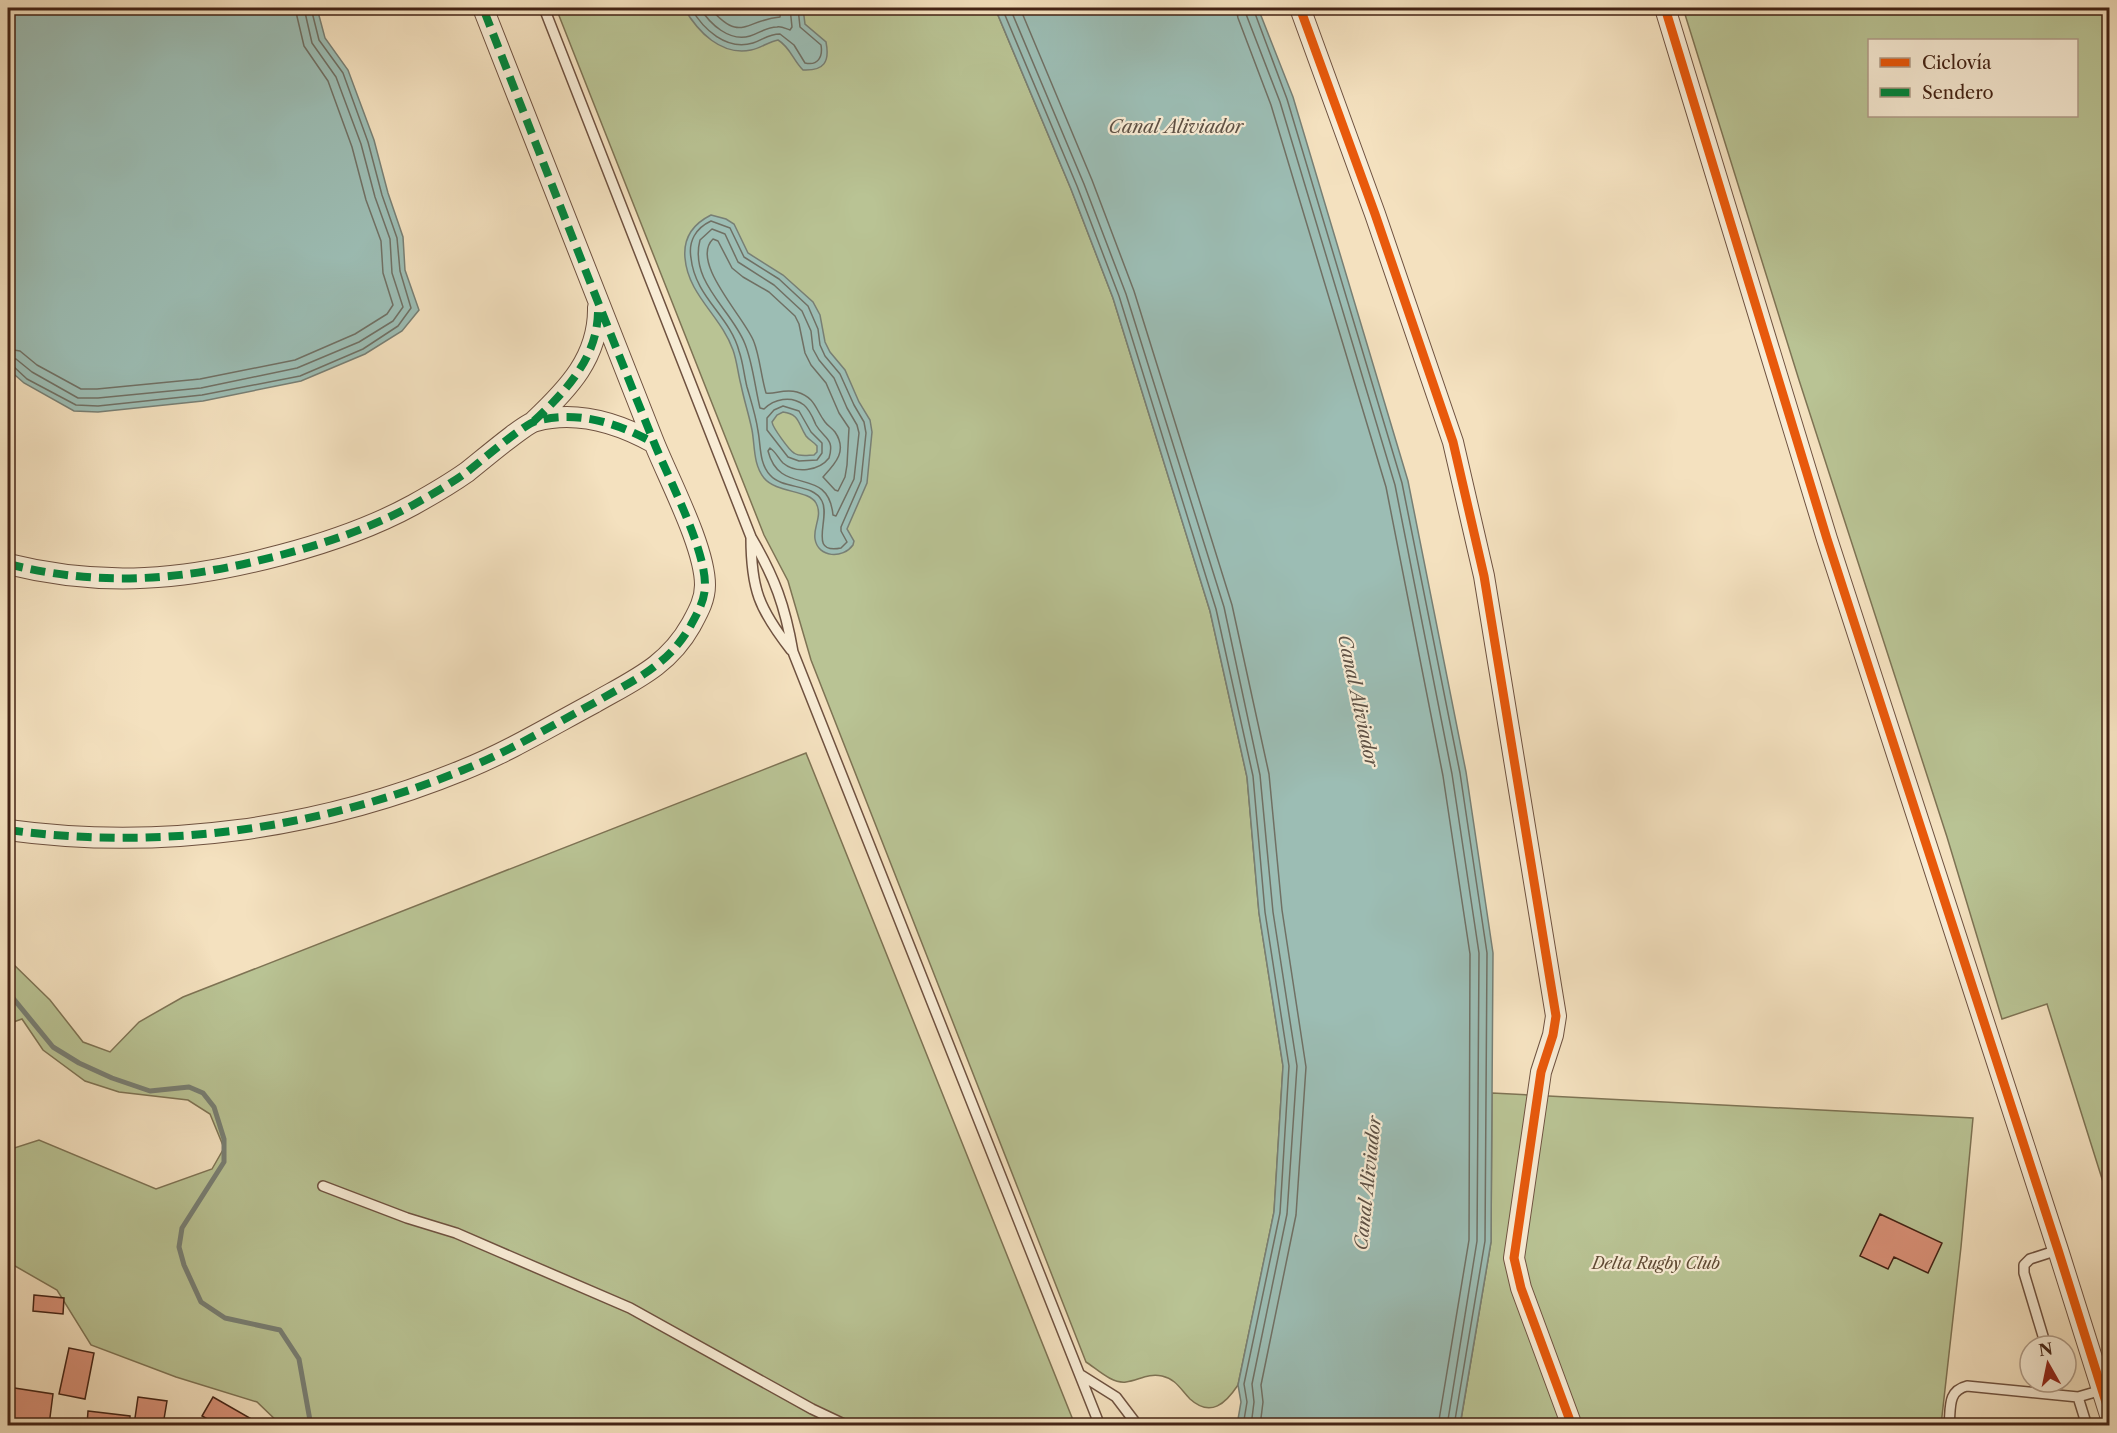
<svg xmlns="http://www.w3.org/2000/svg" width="2117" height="1433" font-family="'Libre Caslon Text',serif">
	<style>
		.green { fill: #b9c394; stroke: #7e7354; stroke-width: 1.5; fill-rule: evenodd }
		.water { fill: #9cbdb4; stroke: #787f74; stroke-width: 1.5; fill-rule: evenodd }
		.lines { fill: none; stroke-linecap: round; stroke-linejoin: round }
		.shore { stroke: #707064; stroke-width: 1.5 }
		.stream { stroke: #787f74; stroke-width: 5 }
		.building { fill: #d89077; stroke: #432315; stroke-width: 1.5 }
		.service-casing { stroke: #6f5240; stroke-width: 12 }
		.minor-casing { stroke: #6f5240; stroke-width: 22 }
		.service { stroke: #f8ecd5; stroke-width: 9 }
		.minor { stroke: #f8ecd5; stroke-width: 20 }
		.quiet { stroke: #00873e; stroke-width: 8; stroke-dasharray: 15 8; stroke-linecap: butt }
		.cycleway-casing { stroke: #f8ecd5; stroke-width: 13 }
		.cycleway { stroke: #e8590c; stroke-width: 9 }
		.labels { text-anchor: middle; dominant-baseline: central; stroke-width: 4.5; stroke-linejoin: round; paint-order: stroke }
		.park-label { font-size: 16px; font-style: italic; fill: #604b35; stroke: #f8ecd5 }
		.water-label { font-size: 18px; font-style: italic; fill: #5e5145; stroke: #f8ecd5 }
	</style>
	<rect width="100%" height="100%" fill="#f4e1bf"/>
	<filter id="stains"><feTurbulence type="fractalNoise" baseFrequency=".00333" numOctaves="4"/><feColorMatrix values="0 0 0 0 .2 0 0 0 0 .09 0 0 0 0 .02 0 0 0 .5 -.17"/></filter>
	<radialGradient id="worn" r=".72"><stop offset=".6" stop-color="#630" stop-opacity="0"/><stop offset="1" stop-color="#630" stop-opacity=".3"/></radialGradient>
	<path class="green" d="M556 8H995L1071 189 1113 298 1210 611 1247 777 1259 913 1283 1066 1274 1212 1238 1385C1226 1403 1211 1418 1190 1399 1181 1390 1176 1379 1162 1376 1148 1373 1139 1380 1126 1382 1112 1384 1097 1369 1086 1362L811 660 788 581 764 535Z
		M1683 8H2109V1201L2047 1004 2002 1019 1947 837 1799 380ZM1870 40H2076V116H1870Z
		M806 753 1075 1425H281L257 1402 176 1377 91 1345 57 1290 8 1262V1150L39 1140 156 1189 212 1169 224 1148 210 1114 188 1100 119 1092 85 1081 43 1050 22 1019 8 1024V959L50 1000 83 1042 110 1052 139 1022 183 997Z
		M1492 1093 1973 1118 1961 1247 1941 1425 1460 1426 1491 1242Z"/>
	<path class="water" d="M8 8H317L325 38 348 70 374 140 388 193 403 237 405 270 419 310 402 331 365 354 301 381 203 401 98 412 74 411 24 383 8 369Z
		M684 8H803L805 24 826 42C830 62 824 71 803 70 793 60 790 47 778 40 768 42 761 48 751 50 721 56 698 32 684 8Z
		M995 8H1258L1293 97 1408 481 1466 772 1493 953 1491 1242 1460 1425H1237L1241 1402 1238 1385 1274 1212 1283 1066 1259 913 1247 777 1210 611 1113 298 1071 189Z
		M711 215 726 219 734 224 748 253 783 275 813 302 820 315 825 342 830 352 845 370 859 402 870 420 872 432 867 483 847 529 854 541 853 545C843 559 818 558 815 539 813 526 823 516 816 503 809 490 776 493 764 478 753 464 755 446 752 430 749 415 744 400 741 385 738 374 737 361 733 350 721 316 688 295 685 258 683 237 693 224 711 215ZM783 412C800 414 798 424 806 436 809 440 814 442 817 446V452L814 455C808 455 799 457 794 453 789 450 773 428 772 422L777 415Z"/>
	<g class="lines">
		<path class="shore" d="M691 8C703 29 726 51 753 43 763 40 768 34 780 34L794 45 805 63C818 66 823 57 821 45L800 27 798 8
			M700 8C710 24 729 42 750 36 760 33 766 27 777 27 782 26 786 29 790 30L792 27 790 8
			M710 8C741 44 745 20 780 17L781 8
			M1002 8 1077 186 1119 296 1216 609 1253 776 1265 912 1289 1066 1280 1213 1244 1384 1247 1402 1243 1426
			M1010 8 1084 184 1126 294 1224 607 1260 775 1273 912 1297 1066 1287 1214 1252 1384 1254 1402 1251 1426
			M1020 8 1092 180 1134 291 1232 605 1269 774 1282 910 1306 1067 1296 1215 1261 1385 1263 1402 1260 1426
			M1236 8 1238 18 1271 105 1386 487 1443 776 1470 954 1469 1240 1438 1426
			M1245 8 1246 14 1280 102 1395 485 1452 774 1479 953 1477 1241 1447 1426
			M1253 8 1287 99 1402 483 1460 773 1487 953 1485 1241 1454 1426
			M711 221 730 228 744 257 779 279 808 306 818 329 820 345 825 356 840 374 854 405 864 422 866 433 861 481 841 527V531L847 542 841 548C807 555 831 518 822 501 813 483 783 490 770 475 759 463 761 446 758 431 756 416 751 401 747 387 744 375 743 362 739 351 730 316 695 297 691 258 688 241 696 228 711 221Z
			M712 229 725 234 738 262 774 285 802 311 811 331 813 349 819 360 834 378 847 408 857 425 859 433 854 479 836 516 833 515C828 464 780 498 768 451L770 448C776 452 778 458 783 463 796 474 819 471 829 458 835 438 824 439 816 425 813 418 810 410 804 405 791 395 774 399 764 409L760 408C755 388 753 364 745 344 732 310 689 282 700 240Z
			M713 239 718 241 732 268 743 277 769 292 795 316 799 324 805 353 811 365 826 383 839 413 849 428 847 465 845 477 838 491 835 490 823 477C835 464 848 451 835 432 832 428 828 426 825 422 815 409 816 398 797 392 784 388 774 395 766 393 761 376 760 358 754 342 746 319 689 262 713 239Z
			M8 349 20 351 37 365 81 389H97L200 379 295 360 355 334 387 314 393 305 383 273 381 241 366 200 352 147 328 81 304 46 295 8
			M8 358 16 359 32 372 78 398H98L201 388 297 368 359 342 393 321 403 307 392 273 390 239 375 197 361 144 336 77 312 43 304 8
			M8 365 13 366 27 379 76 405 98 406 202 395 300 376 363 349 398 326 411 308 400 271 397 238 382 195 368 142 343 73 319 40 311 8
			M783 406 799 411 811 432 822 443V453L817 460 799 461 788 457 767 430V418L774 410Z"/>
		<path class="stream" d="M8 992 53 1047 79 1063 112 1078 150 1091 189 1087 203 1093 214 1107 224 1139V1162L182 1228 179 1247 184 1265 201 1302 225 1318 280 1330 299 1359 311 1426"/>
	</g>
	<path class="building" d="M1880 1214 1942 1243 1928 1273 1894 1257 1888 1269 1860 1256Z
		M34 1295 64 1298 63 1314 33 1311Z
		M69 1348 94 1353 85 1399 59 1394Z
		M8 1387 53 1394 49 1425H8Z
		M138 1397 167 1401 163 1425H134Z
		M213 1397 262 1425H218L202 1416Z
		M88 1411 130 1416V1425H87Z"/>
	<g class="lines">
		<defs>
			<path id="service" d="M544 8 751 537C775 578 785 606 793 652L1100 1426
				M751 537C751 589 759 609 791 650
				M323 1186 407 1218 456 1233 630 1308 812 1409 848 1426
				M2046 1346 2024 1273V1265L2030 1259 2058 1250
				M1081 1375 1116 1397 1138 1426
				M2078 1397 2087 1426
				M1949 1426C1951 1408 1947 1391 1967 1386L2078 1397 2102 1390"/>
			<path id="minor" d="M1300 8 1375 214 1453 442 1484 576 1556 1016 1553 1035 1541 1072 1514 1258 1521 1288 1572 1426
				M1665 8 1827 539 2058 1250 2110 1415
				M534 421C568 389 599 357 598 307
				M8 564C104 588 186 580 281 555 326 543 371 528 413 505 431 495 450 484 467 472 480 462 524 424 536 421 577 410 618 423 654 443
				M8 830C161 851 319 829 463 770 508 752 551 726 594 703 634 680 668 666 691 625 698 612 705 600 705 585 705 547 668 478 653 440 595 296 539 152 483 8"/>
		</defs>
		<use href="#service" class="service-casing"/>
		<use href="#minor" class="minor-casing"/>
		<use href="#service" class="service"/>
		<use href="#minor" class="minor"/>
		<path class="quiet" d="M534 421C567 390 599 356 598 308
			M8 564C104 588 186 580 281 555 326 543 371 528 413 505 431 495 450 484 467 472 480 462 524 424 536 421 577 410 618 423 654 443
			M8 830C161 851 319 829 463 770 508 752 551 726 594 703 634 680 668 666 691 625 698 612 705 600 705 585 705 547 668 478 653 440 595 296 539 152 483 8"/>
		<defs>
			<path id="cycleway" d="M1300 8 1375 214 1453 442 1484 576 1556 1016 1553 1035 1541 1072 1514 1258 1521 1288 1572 1426
				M1665 8 1827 539 2058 1250 2110 1415"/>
		</defs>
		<use href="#cycleway" class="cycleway-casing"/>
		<use href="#cycleway" class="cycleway"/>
	</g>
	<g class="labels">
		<g class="park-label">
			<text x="1656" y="1263">Delta Rugby Club</text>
		</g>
		<g class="water-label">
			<text x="1176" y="127">Canal Aliviador</text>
			<text transform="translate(1358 701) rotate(78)">Canal Aliviador</text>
			<text transform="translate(1368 1183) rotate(-84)">Canal Aliviador</text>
		</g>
	</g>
	<rect width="2117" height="1433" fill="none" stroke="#f4e1bf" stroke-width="30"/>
	<rect x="9" y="9" width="2099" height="1415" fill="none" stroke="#432315" stroke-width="3"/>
	<rect x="15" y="15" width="2087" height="1403" fill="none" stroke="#432315" stroke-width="1.5"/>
	<rect x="1868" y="39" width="210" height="78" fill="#f8ecd5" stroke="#b09c88" stroke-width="1.5"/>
	<rect x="1880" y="58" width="30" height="9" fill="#e8590c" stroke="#b09c88" stroke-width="1.5"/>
	<text x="1922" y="69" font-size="18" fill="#432315">Ciclovía</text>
	<rect x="1880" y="88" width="30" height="9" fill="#00873e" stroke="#b09c88" stroke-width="1.5"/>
	<text x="1922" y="99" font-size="18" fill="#432315">Sendero</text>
	<g transform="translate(2048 1364) rotate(351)"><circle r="28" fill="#f8ecd5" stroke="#b09c88" stroke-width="1.5"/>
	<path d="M0-4.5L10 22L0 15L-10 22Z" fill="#8f2418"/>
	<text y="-9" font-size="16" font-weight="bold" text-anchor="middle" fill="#432315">N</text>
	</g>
	<rect width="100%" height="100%" filter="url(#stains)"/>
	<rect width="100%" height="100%" fill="url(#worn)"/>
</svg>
